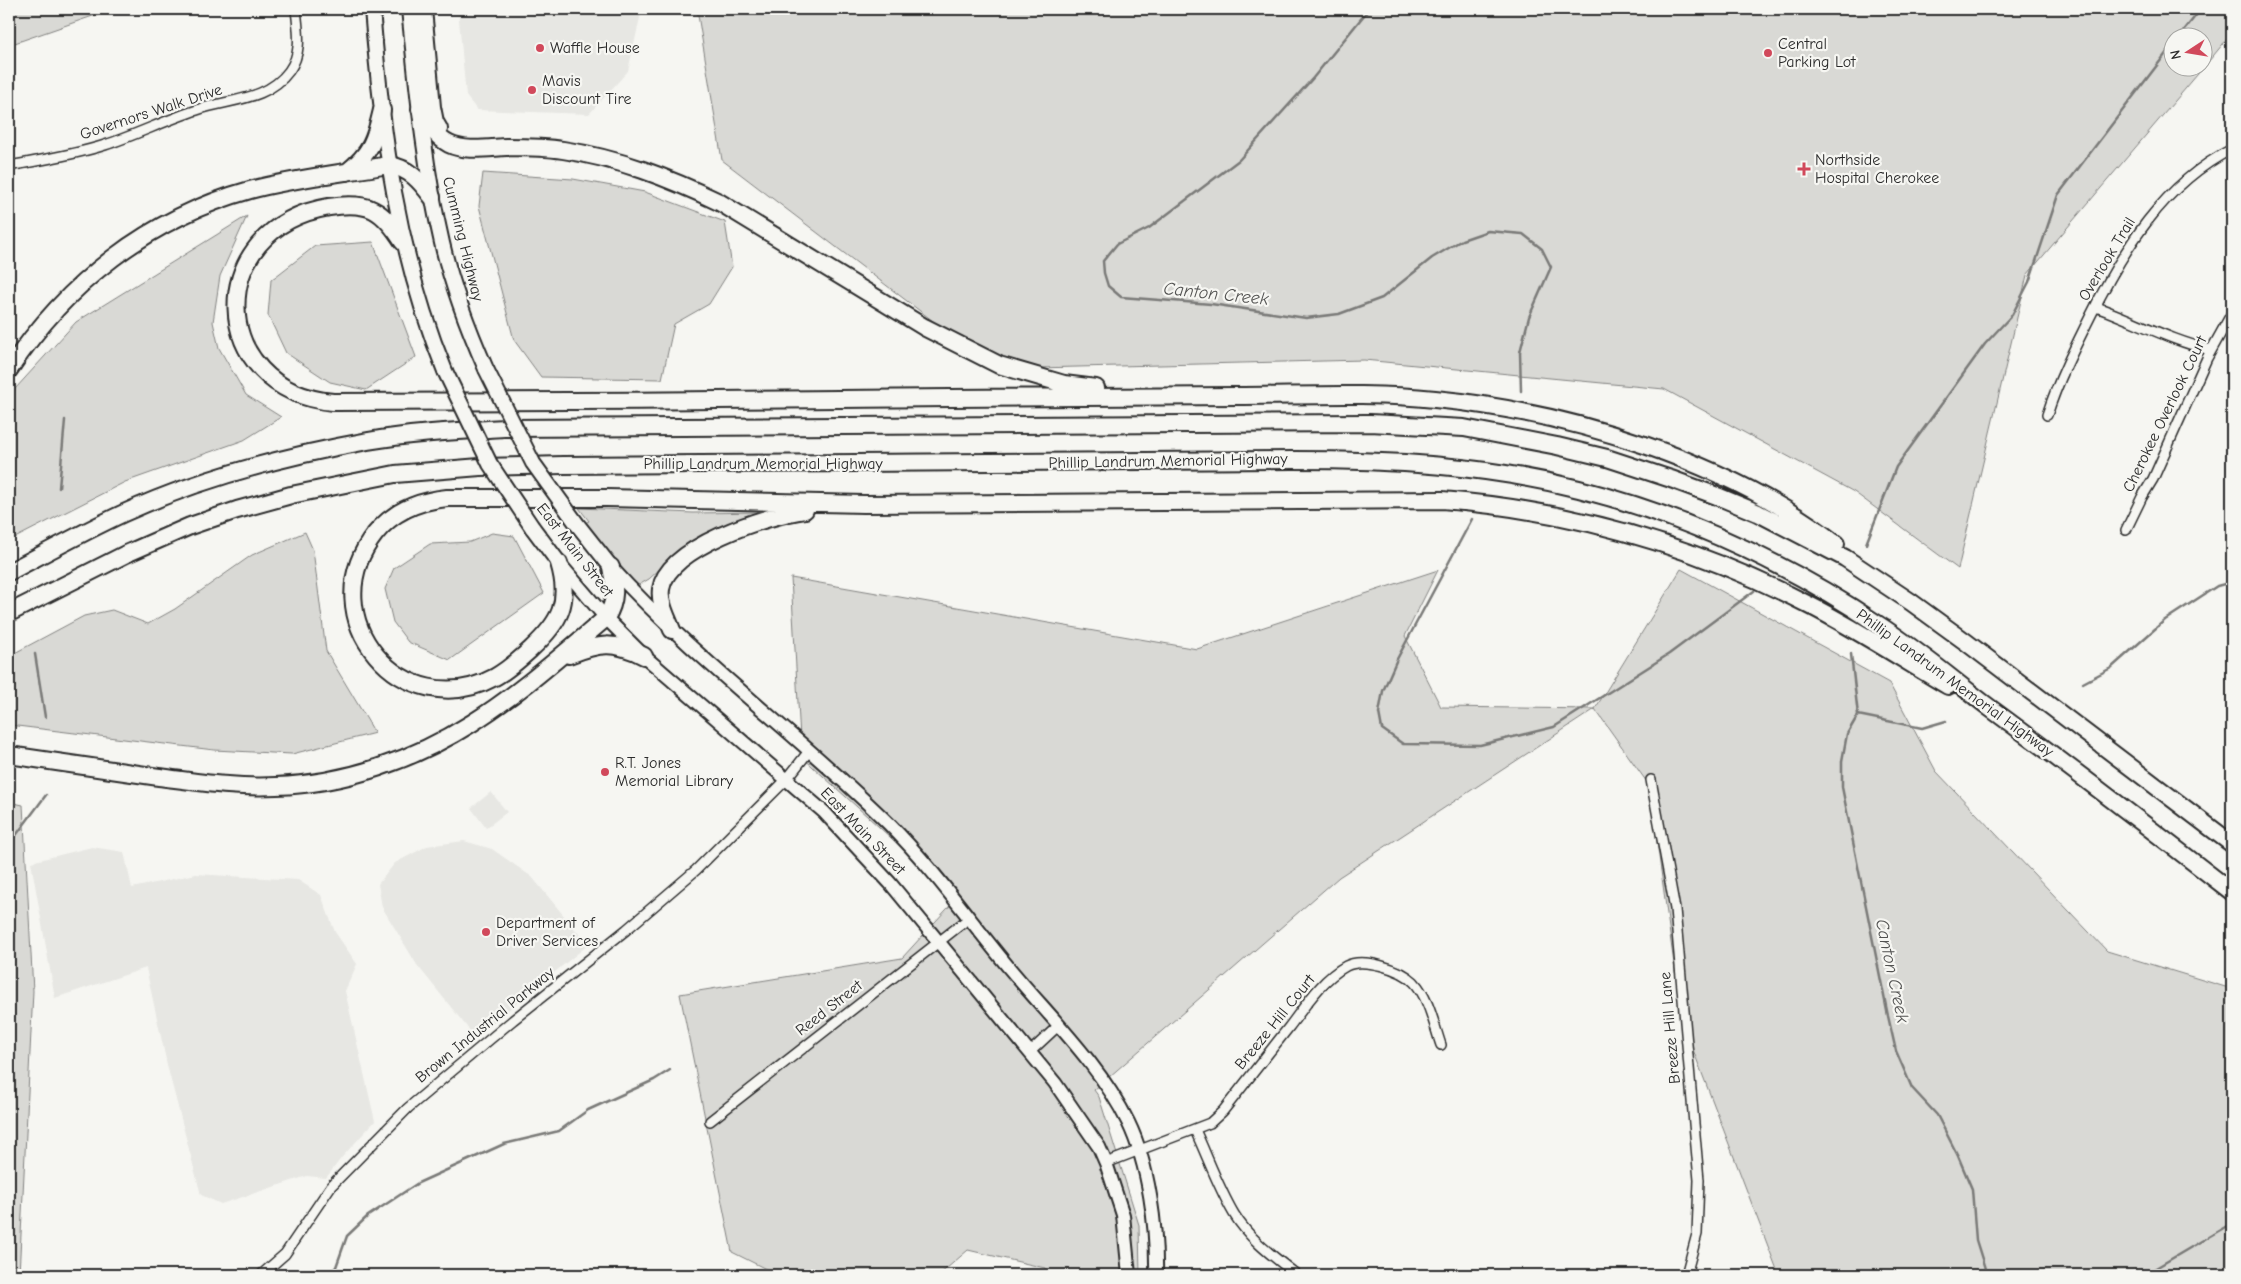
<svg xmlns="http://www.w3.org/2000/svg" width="2241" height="1284" font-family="'Comic Neue',sans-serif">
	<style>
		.built { fill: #e7e7e3 }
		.green { fill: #d9d9d5; stroke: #828280 }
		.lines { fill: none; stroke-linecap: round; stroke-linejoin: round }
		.stream { stroke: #7a7a78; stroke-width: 2.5 }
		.street-casing { stroke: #2b2b2b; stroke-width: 12 }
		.secondary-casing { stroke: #2b2b2b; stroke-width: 16 }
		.primary-casing { stroke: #2b2b2b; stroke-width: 18 }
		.highway-casing { stroke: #2b2b2b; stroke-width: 20 }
		.street { stroke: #f6f6f2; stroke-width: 9 }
		.secondary { stroke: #f6f6f2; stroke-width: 12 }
		.primary { stroke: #f6f6f2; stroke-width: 14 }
		.highway { stroke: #f6f6f2; stroke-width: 16 }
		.primary-bridge-casing { stroke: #2b2b2b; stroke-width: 18; stroke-linecap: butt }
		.primary-bridge { stroke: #f6f6f2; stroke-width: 14 }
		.poi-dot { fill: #d1495b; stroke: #f6f6f2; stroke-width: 2 }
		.labels { text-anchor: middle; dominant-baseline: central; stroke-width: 4.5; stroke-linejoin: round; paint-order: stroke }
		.poi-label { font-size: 16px; fill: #2b2b2b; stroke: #f6f6f2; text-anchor: start }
		.street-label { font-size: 16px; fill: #2b2b2b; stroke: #f6f6f2 }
		.water-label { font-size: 18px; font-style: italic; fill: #525251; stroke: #f6f6f2 }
	</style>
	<rect width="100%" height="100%" fill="#f6f6f2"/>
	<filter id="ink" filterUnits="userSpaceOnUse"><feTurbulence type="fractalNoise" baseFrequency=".02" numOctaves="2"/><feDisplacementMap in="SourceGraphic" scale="10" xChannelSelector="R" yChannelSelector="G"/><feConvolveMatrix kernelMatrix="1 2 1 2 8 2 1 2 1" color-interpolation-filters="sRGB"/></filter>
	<g filter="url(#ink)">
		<path class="built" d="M458 9H642L628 71 589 114 477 110 466 96Z
			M491 792 507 812 486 828 471 808Z
			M464 841 492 849 532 877 588 945 475 1037 417 965 382 907 378 884 395 863 427 846Z
			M92 847 124 852 132 888 196 874 298 880 321 895 335 932 357 964 345 991 375 1121 343 1156 326 1178 307 1176 221 1204 201 1195 168 1069 146 968 55 998 31 862Z"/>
		<path class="green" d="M9 9H113L9 45Z
			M697 9H2232V33L2204 67V38H2174V68H2203L2027 275 1958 569 1854 492 1664 389 1364 360 996 369 722 160Z
			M483 173 573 179 645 192 725 222 732 267 709 304 674 324 662 379 541 377 514 340 479 206Z
			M247 216 220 276 213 322 219 348 246 395 281 417 244 440 125 482 9 541V400L15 389 76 322Z
			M373 242 416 357 366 390 330 382 286 353 268 315 271 280 315 246Z
			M579 508 693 513 764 512 671 559 649 579 637 586 585 523 589 521Z
			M305 532 313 550 326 651 375 733 292 754 214 750 9 725V656L84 616 112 610 148 624 175 609 252 555Z
			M492 533 514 536 544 593 450 660 408 642 393 622 385 589 394 568 430 544 470 542Z
			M1681 569 1889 683 1936 771 2107 951 2232 989V1275H1779L1682 1021 1649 785 1595 709 1339 877 1094 1090 1099 1097 1139 1225 1140 1275H1046L1045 1268 968 1250 939 1275H772L770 1271 732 1252 680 994 902 958 957 898 801 756 791 578 1197 649 1438 570 1405 636 1441 707 1595 709Z
			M9 802 23 805 33 991 19 1275H9Z"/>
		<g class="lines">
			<path class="stream" d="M1369 9 1313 78 1239 160 1149 228 1117 244 1103 261 1104 273 1108 286 1121 297 1211 304 1306 318 1339 314 1382 298 1432 258 1462 240 1488 231 1523 234 1542 249 1551 267 1529 317 1520 352 1521 391
				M2178 38 2201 9
				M59 488 65 420
				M1472 519 1397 659 1383 691 1379 713 1382 729 1403 744 1480 745 1554 727 1669 654 1754 591
				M1866 544 1896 467 1985 344 2012 315 2029 282 2058 195 2174 43
				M35 654 45 717
				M1851 654 1858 715 1847 734 1842 761V787L1888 1016 1896 1051 1912 1088 1937 1115 1958 1156 1972 1189 1976 1240 1987 1275
				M2083 683 2111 668 2165 620 2217 586 2232 582
				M1858 715 1922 728 1946 721
				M9 841 17 834 46 795
				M328 1275 336 1267 347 1236 368 1216 418 1183 504 1144 559 1131 588 1110 654 1080 670 1070
				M2144 1275 2232 1223"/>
			<defs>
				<path id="street" d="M9 166C41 160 74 155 105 145 136 135 166 120 197 110 229 99 267 101 289 71 303 52 298 30 296 9
					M2097 303 2099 308C2137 322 2172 341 2211 350
					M2047 415C2058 381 2074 349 2090 317 2123 250 2163 184 2232 149
					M2126 530 2142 497 2153 479 2207 358 2232 313
					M1651 780 1675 909 1699 1180 1697 1234 1686 1275
					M1030 1052 1058 1026
					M710 1121 968 919
					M1195 1130C1208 1158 1218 1187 1234 1214 1249 1239 1274 1257 1297 1275
					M1106 1163 1210 1123 1223 1111C1245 1083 1267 1055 1289 1027 1305 1006 1322 979 1346 966 1363 957 1401 969 1414 982 1429 998 1434 1025 1441 1045
					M261 1275 285 1254 331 1186 408 1108 513 1020 626 930 696 870 787 779 809 751"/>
				<path id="secondary" d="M559 563 606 618 644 656 824 812 890 883 1055 1083 1099 1147 1106 1163 1123 1215 1129 1275
					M611 567C696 661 799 735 889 824 933 868 970 921 1010 969 1050 1017 1100 1065 1128 1122 1149 1165 1157 1228 1156 1275"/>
				<path id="primary" d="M372 9C382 134 397 254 445 371
					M409 9C417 87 424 166 442 243 452 286 468 328 486 369
					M577 524 611 567
					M532 527 559 563"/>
				<path id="highway" d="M423 9 432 107 435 122 439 129
					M420 109C428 122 435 137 449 144 465 152 488 148 506 147 525 147 545 147 563 150 618 158 669 178 719 202L924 327 999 365 1064 384 1096 388
					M347 172C371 153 375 140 382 110
					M403 242C382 209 369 201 329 207 203 228 207 390 333 402 539 402 744 400 950 398 1045 397 1140 396 1235 396 1301 396 1369 392 1435 399 1568 412 1729 461 1836 544
					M9 370C66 283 149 218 250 190 295 178 343 173 389 165 409 168 420 181 432 197
					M559 563C571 603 560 622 531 649 520 659 508 670 495 677 403 727 310 617 375 534 393 511 418 501 447 498H607L864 504 1442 500C1571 510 1695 546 1811 606 1858 630 1902 659 1948 686
					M9 572C47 552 85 531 124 513 201 478 285 456 368 441 413 433 458 431 504 428L1370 423 1464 428 1557 446 1607 458 1671 479 1717 496 1758 513 1845 558 1911 602 1966 642 2232 844
					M9 613 126 554 190 526 237 510 291 495 395 474 480 467 563 465 1293 460C1389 460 1485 465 1579 489 1685 516 1788 564 1879 625 1918 650 1953 680 1990 708 2072 768 2152 830 2232 892
					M672 630C667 617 659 603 661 589 667 547 768 515 805 510
					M569 655C600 643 614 641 644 656
					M9 755C59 762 109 770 159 777 198 782 236 788 276 786 344 784 414 760 472 723 520 693 563 654 606 618 617 600 615 587 611 567"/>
			</defs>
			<use href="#street" class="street-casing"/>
			<use href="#secondary" class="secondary-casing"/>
			<use href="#primary" class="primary-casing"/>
			<use href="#highway" class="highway-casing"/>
			<use href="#street" class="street"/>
			<use href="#secondary" class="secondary"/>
			<use href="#primary" class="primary"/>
			<use href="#highway" class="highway"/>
			<defs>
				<path id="primary-bridge" d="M486 369 533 463 577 524
					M445 371 490 464 532 527"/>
			</defs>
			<use href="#primary-bridge" class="primary-bridge-casing"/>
			<use href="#primary-bridge" class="primary-bridge"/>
		</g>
	</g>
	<g class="poi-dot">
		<circle cx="540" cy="48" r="5"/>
		<circle cx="1768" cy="53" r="5"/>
		<circle cx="532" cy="90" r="5"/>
		<path d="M1801.5 161.5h5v5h5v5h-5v5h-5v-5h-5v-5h5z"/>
		<circle cx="605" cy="772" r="5"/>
		<circle cx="486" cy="932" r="5"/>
	</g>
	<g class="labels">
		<g class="poi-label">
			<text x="1778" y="44">Central<tspan x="1778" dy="18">Parking Lot</tspan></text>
			<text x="550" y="48">Waffle House</text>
			<text x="542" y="81">Mavis<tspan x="542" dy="18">Discount Tire</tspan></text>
			<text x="1815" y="160">Northside<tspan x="1815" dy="18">Hospital Cherokee</tspan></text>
			<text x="615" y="763">R.T. Jones<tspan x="615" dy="18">Memorial Library</tspan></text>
			<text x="496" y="923">Department of<tspan x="496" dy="18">Driver Services</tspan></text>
		</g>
		<g class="street-label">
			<text transform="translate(151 112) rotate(-18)">Governors Walk Drive</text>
			<text transform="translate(463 239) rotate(76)">Cumming Highway</text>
			<text transform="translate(2107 259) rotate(-59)">Overlook Trail</text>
			<text transform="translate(2165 414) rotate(-64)">Cherokee Overlook Court</text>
			<text transform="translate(1168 461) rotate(-1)">Phillip Landrum Memorial Highway</text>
			<text x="763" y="464">Phillip Landrum Memorial Highway</text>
			<text transform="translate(575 550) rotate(52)">East Main Street</text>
			<text transform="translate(1955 683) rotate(36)">Phillip Landrum Memorial Highway</text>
			<text transform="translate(863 831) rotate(46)">East Main Street</text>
			<text transform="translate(829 1008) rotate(-38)">Reed Street</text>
			<text transform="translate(1275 1022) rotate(-51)">Breeze Hill Court</text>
			<text transform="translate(485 1025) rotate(-39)">Brown Industrial Parkway</text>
			<text transform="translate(1670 1028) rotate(-95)">Breeze Hill Lane</text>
		</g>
		<g class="water-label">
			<text transform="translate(1216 294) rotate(6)">Canton Creek</text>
			<text transform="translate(1892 971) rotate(78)">Canton Creek</text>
		</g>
	</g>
	<rect width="2241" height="1284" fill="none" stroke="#f6f6f2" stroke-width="30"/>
	<rect x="15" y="15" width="2211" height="1254" fill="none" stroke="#2b2b2b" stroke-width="2" filter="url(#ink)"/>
	<g transform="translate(2188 52) rotate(258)"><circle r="24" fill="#f6f6f2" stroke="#a5a5a2"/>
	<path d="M0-4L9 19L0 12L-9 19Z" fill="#d1495b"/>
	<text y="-8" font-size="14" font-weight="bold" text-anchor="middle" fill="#2b2b2b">N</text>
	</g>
</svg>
